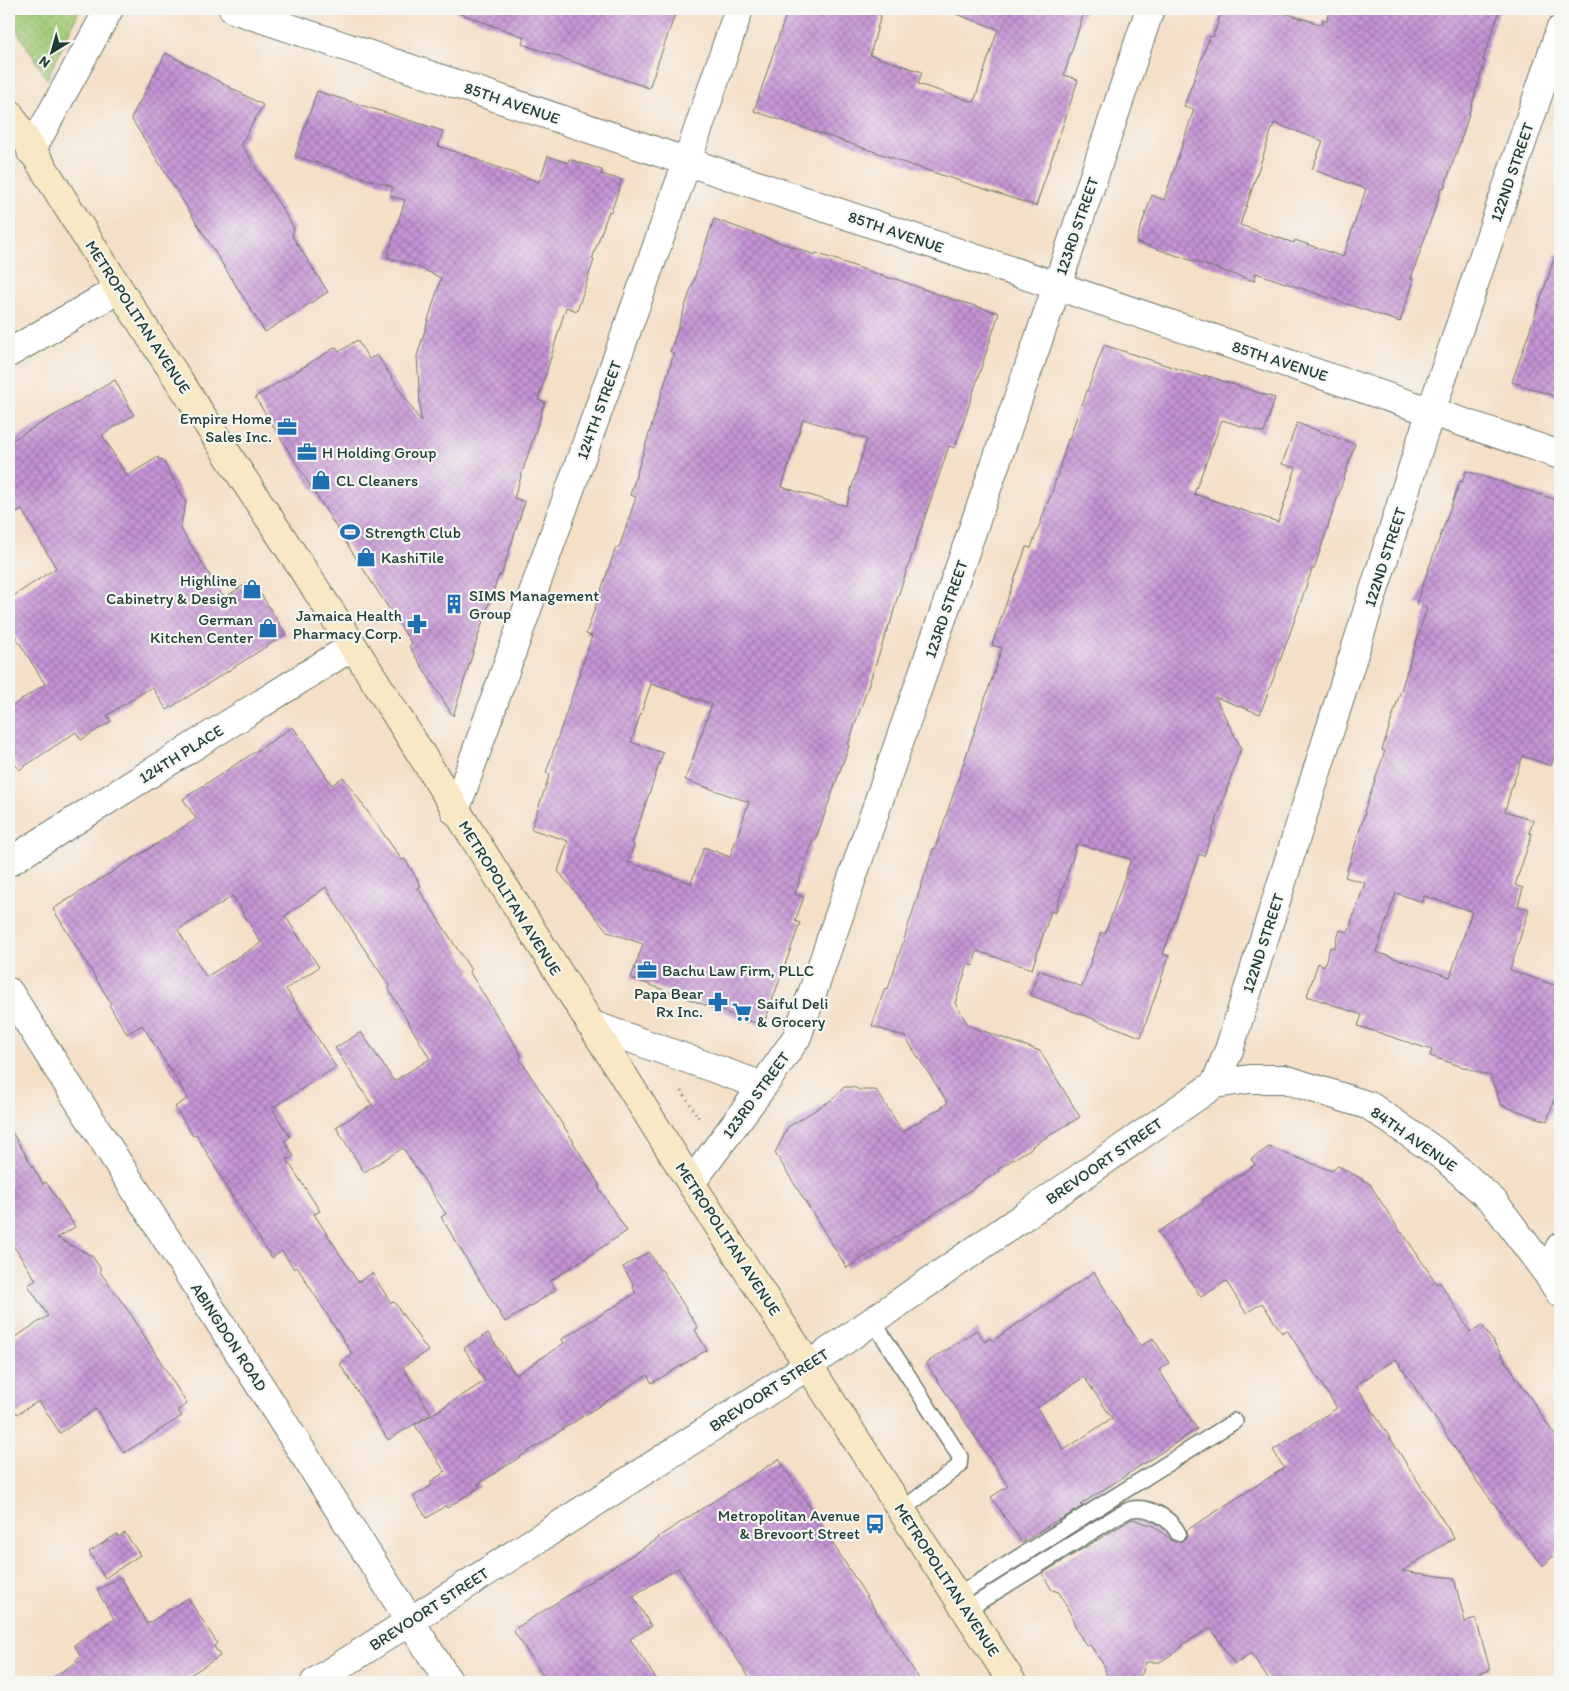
<svg xmlns="http://www.w3.org/2000/svg" width="1569" height="1691" font-family="Itim,sans-serif">
	<style>
		.park { fill: url(#park-dots); stroke: #5f8253 }
		.building { fill: url(#building-cross-hatch); fill-rule: evenodd }
		.lines { fill: none; stroke-linecap: round; stroke-linejoin: round }
		.lane-casing { stroke: #6a7667; stroke-width: 18 }
		.street-casing { stroke: #6a7667; stroke-width: 30 }
		.secondary-casing { stroke: #6a7667; stroke-width: 30 }
		.path { stroke: #6a7667; stroke-width: 3; stroke-dasharray: 1 4; stroke-linecap: butt }
		.lane { stroke: #fff; stroke-width: 15 }
		.street { stroke: #fff; stroke-width: 28 }
		.secondary { stroke: #f8e8c3; stroke-width: 28 }
		.labels { text-anchor: middle; dominant-baseline: central; stroke-width: 4.5; stroke-linejoin: round; paint-order: stroke }
		.street-label { font-size: 16px; fill: #1f3d34; stroke: #f6f6f2 }
		.poi-label { font-size: 16px; fill: #1f3d34; stroke: #f6f6f2; text-anchor: start }
	</style>
	<defs>
		<pattern id="park-dots" width="8" height="8" patternUnits="userSpaceOnUse" patternTransform="scale(1.25)"><rect width="8" height="8" fill="#9fc772"/><path d="M2 2h.1M6 6h.1" fill="none" stroke="#81a35e" stroke-width="1.8" stroke-linecap="round"/></pattern>
		<pattern id="building-cross-hatch" width="8" height="8" patternUnits="userSpaceOnUse" patternTransform="scale(1.25)"><rect width="8" height="8" fill="#c693d5"/><path d="M0 0l8 8M0 8l8-8" fill="none" stroke="#a079ae"/></pattern>
	</defs>
	<rect width="100%" height="100%" fill="#f6f6f2"/>
	<filter id="ink" filterUnits="userSpaceOnUse"><feTurbulence type="fractalNoise" baseFrequency=".02" numOctaves="2"/><feDisplacementMap in="SourceGraphic" scale="10" xChannelSelector="R" yChannelSelector="G"/><feConvolveMatrix kernelMatrix="1 2 1 2 8 2 1 2 1" color-interpolation-filters="sRGB"/></filter>
	<filter id="wash" filterUnits="userSpaceOnUse"><feTurbulence type="fractalNoise" baseFrequency=".0096" numOctaves="4" result="noise"/><feDisplacementMap in="SourceGraphic" scale="20" xChannelSelector="R" yChannelSelector="G"/><feGaussianBlur stdDeviation="1.12" result="paint"/><feColorMatrix in="noise" values="0 0 0 0 0 0 0 0 0 0 0 0 0 0 0 0 0 1.4 0 .05"/><feComposite in="paint" operator="in"/></filter>
	<g filter="url(#wash)">
		<rect width="100%" height="100%" fill="#f4dfc7"/>
		<path class="park" d="M9 9H80L47 79 9 18Z"/>
		<g id="blocks">
			<path class="building" d="M457 9H677L649 88 522 44 524 37 456 12Z
				M788 9H877L875 13 881 15 870 55 922 72 918 84 974 102 998 29 950 12 951 9H1085L1064 75 1078 80 1036 206 920 168 896 160V159L754 111Z
				M1222 9H1273L1322 25 1323 19 1327 21 1329 9H1500L1483 60 1485 61 1463 134 1444 188 1442 187 1411 279 1414 280 1400 322 1256 273 1254 281 1136 242 1152 195 1164 200 1194 109 1184 106 1210 36 1213 37ZM1274 123 1323 141 1312 169 1366 189 1343 257 1295 240 1294 243 1240 225Z
				M166 53 263 105 241 144 294 228 292 236 328 292 265 332 131 118Z
				M317 91 443 131 438 146 477 159V160L539 182 548 156 568 163 569 159 602 170 601 174 622 180 611 212 609 211 592 259 594 260 577 311 566 307 538 400 545 402 514 498 525 502 501 576 499 575 482 624 453 716 409 646 412 644 343 538 255 397 336 347 339 352 357 340 369 359 377 355 421 422 417 356 441 278 418 267 387 257 405 200 390 196 393 187 295 156Z
				M714 219 815 255 816 253 892 279 893 278 945 297 999 313 955 448 949 446 897 599 890 625H889L848 745 849 746 815 841 813 840 795 894 804 897 795 921 800 923 763 1026 631 978 643 944 608 932 558 871 568 841 531 829 550 774 546 773 592 636 586 634 616 547 619 548 636 497 630 495 674 353 670 352ZM803 419 867 439 846 506 782 487ZM651 684 712 704 685 780 749 802 730 857 704 847 691 883 628 862 634 845 632 844 663 753 631 742Z
				M1556 254 1560 255V398L1512 382Z
				M1104 345 1203 377 1204 375 1275 398 1264 433 1222 420 1194 494 1278 522 1296 468 1282 464 1297 423 1355 444 1314 569H1312L1288 639 1260 714 1215 697 1241 748 1204 856 1199 854 1163 954 1169 956 1141 1037 1030 995 1039 970 1082 987 1101 932 1105 934 1131 859 1077 844 1055 913 1051 911 1032 969 977 951 973 966 968 964 955 1003 969 1026 1040 1051 1080 1117 1032 1146 1033 1147 998 1169 999 1171 948 1205 847 1268 775 1153 788 1127 833 1099 844 1087H853L860 1090H876L903 1132 948 1103 905 1037 872 1026 885 988 888 989 933 849H935L1002 648 992 645 1011 589 1026 547 1031 548 1054 486 1068 439 1069 440 1081 404 1082 405Z
				M115 380 134 415 102 435 127 476 158 457 159 460 162 459 186 502 180 528 224 598 252 580 286 634 167 710 152 687 107 715 111 721 81 740 76 732 19 770 9 754V708L45 684 9 626V599L56 568 22 510 9 517V442Z
				M1466 471 1560 501V739L1551 766 1523 756 1512 786 1505 811 1533 820 1529 833 1532 834 1515 885 1523 888 1518 906 1529 909 1510 970 1560 987V1082L1547 1121 1501 1105 1490 1076 1430 1056 1432 1050 1358 1026 1362 1015 1307 996 1318 963 1324 966 1330 947 1334 948 1340 930 1348 932 1365 883 1345 877 1365 813 1364 812 1385 751 1382 750 1427 608 1416 604 1460 481 1462 482ZM1396 893 1422 902 1424 896 1472 911 1450 977 1376 952Z
				M293 727 332 785 343 777 402 860 405 859 421 886 418 888 471 970 469 971 522 1056 519 1058 574 1142H573L600 1186 598 1187 627 1231 550 1281 556 1290 505 1322 441 1217 446 1214 403 1148 364 1172 336 1127 372 1105 335 1048 361 1032 394 1081 430 1059 388 988 390 987 359 941 326 887 285 916 319 967 286 989 336 1067 272 1108 290 1137 284 1141 294 1156 287 1160 320 1211 314 1214 358 1282 372 1273 391 1303 394 1302 428 1351 403 1367 431 1414 388 1440 340 1364 352 1354 297 1267 294 1269 282 1251 272 1258 231 1195 196 1134 193 1136 175 1107 188 1098 142 1025 127 1034 109 1005 111 1003 53 909 196 819 183 799ZM233 896 261 943 206 977 178 930Z
				M9 1127 43 1184 46 1182 75 1227 57 1238 92 1256 100 1268V1272L132 1316 187 1404 178 1410 182 1416 124 1453 96 1409 60 1433 39 1401 17 1414 9 1400V1341L48 1316 28 1285 36 1280 9 1239Z
				M1269 1147 1332 1171 1338 1166 1369 1183 1401 1233 1402 1232 1437 1284 1440 1282 1470 1332 1482 1325 1560 1443V1549L1543 1566 1478 1483 1396 1359 1356 1385 1454 1538 1402 1571 1454 1578 1465 1622 1476 1619 1490 1670 1455 1682H1270L1251 1653 1234 1664 1211 1628 1183 1644 1181 1648 1160 1662H1146L1142 1674 1129 1682H1111L1105 1672V1667L1090 1645H1086L1077 1631 1071 1615 1059 1592 1052 1590 1043 1575V1573L1132 1519 1154 1526 1174 1542 1183 1541 1187 1537V1530L1284 1468 1273 1450 1337 1408 1287 1330 1282 1333 1262 1303 1246 1313 1226 1281 1201 1297 1158 1232 1204 1202 1202 1200 1255 1165 1251 1159Z
				M649 1252 660 1270H662L698 1328 695 1330 707 1350 652 1383 647 1375 478 1484 480 1487 447 1508 445 1506 427 1518 413 1497 432 1485 430 1482 445 1472 415 1425 485 1381 464 1348 488 1333 516 1375 564 1343 562 1339 636 1293 633 1288 634 1286 623 1267Z
				M1094 1272 1141 1346 1153 1338 1169 1363 1159 1370 1197 1429 1080 1505 1083 1506 1058 1521 1059 1519 1022 1543 991 1497 1008 1486 926 1363 977 1330 985 1342 990 1338 992 1341ZM1084 1377 1112 1418 1064 1450 1037 1408Z
				M779 1459 921 1682H752L678 1568 633 1596 651 1626 630 1639 658 1682H547L513 1630 659 1538 658 1537Z
				M125 1533 140 1555 105 1578 89 1552 117 1534 118 1537Z
				M121 1577 147 1624 188 1598 217 1643 214 1646 220 1656 179 1682H45L77 1662 76 1660 81 1657 74 1645 114 1619 97 1590Z"/>
		</g>
	</g>
	<g filter="url(#ink)">
		<use href="#blocks" fill-opacity="0" stroke="#6a7667" stroke-width="1"/>
		<g class="lines">
			<defs>
				<path id="lane" d="M873 1321 960 1457 959 1466 902 1510
					M957 1596 1235 1421
					M966 1610 1117 1516C1122 1514 1127 1510 1132 1509 1150 1506 1170 1518 1178 1533"/>
				<path id="street" d="M233 9 1560 455
					M31 151 109 9
					M9 353 119 289
					M455 811 687 162 739 9
					M9 862 353 646
					M9 992 449 1682
					M590 1024 763 1086
					M1215 1084 1229 1050 1421 441 1560 30
					M691 1183 763 1086 797 1037 1057 286 1150 9
					M1547 1273 1560 1247
					M315 1682 809 1365 1215 1084 1250 1079H1284L1370 1106 1445 1158 1493 1201 1547 1273 1560 1293"/>
				<path id="secondary" d="M9 113 119 289 353 646 691 1183 1012 1682"/>
			</defs>
			<use href="#lane" class="lane-casing"/>
			<use href="#street" class="street-casing"/>
			<use href="#secondary" class="secondary-casing"/>
			<path class="path" d="M682 1091 700 1120"/>
			<use href="#lane" class="lane"/>
			<use href="#street" class="street"/>
			<use href="#secondary" class="secondary"/>
		</g>
	</g>
	<defs>
		<symbol id="office-bare" viewBox="-9 -9 18 18"><path d="M-6-3h4V-5.5h4V-3h4V5H-6ZM-1-4.5V-3h2v-1.5ZM-6 0V1H6V0Z" fill="#1f6fb2" stroke="#f6f6f2" stroke-width="2.5" paint-order="stroke"/></symbol>
		<symbol id="shop-bare" viewBox="-9 -9 18 18"><path d="M-5-2.5h2.3a2.7 3.5 0 0 1 5.4 0H5L5.5 6h-11ZM-1.5-2.5h3a1.5 2.3 0 0 0-3 0Z" fill="#1f6fb2" stroke="#f6f6f2" stroke-width="2.5" paint-order="stroke"/></symbol>
		<symbol id="stadium-bare" viewBox="-9 -9 18 18"><path d="M0-5a6.5 5 0 1 0 0 10a6.5 5 0 1 0 0-10ZM-3.5-1.8h7v3.6h-7Z" fill="#1f6fb2" stroke="#f6f6f2" stroke-width="2.5" paint-order="stroke"/></symbol>
		<symbol id="building-bare" viewBox="-9 -9 18 18"><path d="M-4-6H4V6H1V3H-1V6H-4ZM-2.5-4.3h1.7v1.8h-1.7ZM.8-4.3h1.7v1.8H.8ZM-2.5-1h1.7V.8h-1.7ZM.8-1h1.7V.8H.8Z" fill="#1f6fb2" stroke="#f6f6f2" stroke-width="2.5" paint-order="stroke"/></symbol>
		<symbol id="pharmacy-bare" viewBox="-9 -9 18 18"><path d="M-2-6h4v4h4v4h-4v4h-4v-4h-4v-4h4Z" fill="#1f6fb2" stroke="#f6f6f2" stroke-width="2.5" paint-order="stroke"/></symbol>
		<symbol id="supermarket-bare" viewBox="-9 -9 18 18"><path d="M-6-5.5h2.5l.6 2H6L4.5 2H-2.5L-4.4-4H-6ZM-1.5 3.2a1.3 1.3 0 1 0 .1 0ZM3 3.2a1.3 1.3 0 1 0 .1 0Z" fill="#1f6fb2" stroke="#f6f6f2" stroke-width="2.5" paint-order="stroke"/></symbol>
		<symbol id="bus-bare" viewBox="-9 -9 18 18"><path d="M-5-6H5V4H4V6H2V4H-2V6H-4V4H-5ZM-3.5-4V0h7V-4ZM-3.5 1.2v1.5H-2V1.2ZM2 1.2v1.5H3.5V1.2Z" fill="#1f6fb2" stroke="#f6f6f2" stroke-width="2.5" paint-order="stroke"/></symbol>
	</defs>
	<g fill-rule="evenodd">
		<use href="#office-bare" x="273" y="413" width="28" height="28"/>
		<use href="#office-bare" x="293" y="438" width="28" height="28"/>
		<use href="#shop-bare" x="307" y="466" width="28" height="28"/>
		<use href="#stadium-bare" x="336" y="518" width="28" height="28"/>
		<use href="#shop-bare" x="352" y="543" width="28" height="28"/>
		<use href="#shop-bare" x="238" y="575" width="28" height="28"/>
		<use href="#building-bare" x="440" y="590" width="28" height="28"/>
		<use href="#pharmacy-bare" x="403" y="610" width="28" height="28"/>
		<use href="#shop-bare" x="254" y="614" width="28" height="28"/>
		<use href="#office-bare" x="633" y="956" width="28" height="28"/>
		<use href="#pharmacy-bare" x="704" y="988" width="28" height="28"/>
		<use href="#supermarket-bare" x="728" y="998" width="28" height="28"/>
		<use href="#bus-bare" x="861" y="1510" width="28" height="28"/>
	</g>
	<g class="labels">
		<g class="street-label">
			<text transform="translate(512 103) rotate(19)">85TH AVENUE</text>
			<text transform="translate(1512 172) rotate(-71)">122ND STREET</text>
			<text transform="translate(1077 226) rotate(-71)">123RD STREET</text>
			<text transform="translate(896 232) rotate(19)">85TH AVENUE</text>
			<text transform="translate(138 317) rotate(57)">METROPOLITAN AVENUE</text>
			<text transform="translate(1280 361) rotate(18)">85TH AVENUE</text>
			<text transform="translate(599 410) rotate(-70)">124TH STREET</text>
			<text transform="translate(1385 557) rotate(-72)">122ND STREET</text>
			<text transform="translate(946 609) rotate(-71)">123RD STREET</text>
			<text transform="translate(181 754) rotate(-32)">124TH PLACE</text>
			<text transform="translate(510 898) rotate(58)">METROPOLITAN AVENUE</text>
			<text transform="translate(1263 943) rotate(-72)">122ND STREET</text>
			<text transform="translate(756 1095) rotate(-54)">123RD STREET</text>
			<text transform="translate(1414 1139) rotate(35)">84TH AVENUE</text>
			<text transform="translate(1104 1161) rotate(-35)">BREVOORT STREET</text>
			<text transform="translate(728 1239) rotate(57)">METROPOLITAN AVENUE</text>
			<text transform="translate(229 1337) rotate(57)">ABINGDON ROAD</text>
			<text transform="translate(769 1390) rotate(-33)">BREVOORT STREET</text>
			<text transform="translate(947 1580) rotate(57)">METROPOLITAN AVENUE</text>
			<text transform="translate(429 1609) rotate(-33)">BREVOORT STREET</text>
		</g>
		<g class="poi-label">
			<text x="272" y="418" text-anchor="end">Empire Home<tspan x="272" dy="18">Sales Inc.</tspan></text>
			<text x="322" y="452">H Holding Group</text>
			<text x="336" y="480">CL Cleaners</text>
			<text x="365" y="532">Strength Club</text>
			<text x="381" y="557">KashiTile</text>
			<text x="237" y="580" text-anchor="end">Highline<tspan x="237" dy="18">Cabinetry &amp; Design</tspan></text>
			<text x="469" y="595">SIMS Management<tspan x="469" dy="18">Group</tspan></text>
			<text x="402" y="615" text-anchor="end">Jamaica Health<tspan x="402" dy="18">Pharmacy Corp.</tspan></text>
			<text x="253" y="619" text-anchor="end">German<tspan x="253" dy="18">Kitchen Center</tspan></text>
			<text x="662" y="970">Bachu Law Firm, PLLC</text>
			<text x="703" y="993" text-anchor="end">Papa Bear<tspan x="703" dy="18">Rx Inc.</tspan></text>
			<text x="757" y="1003">Saiful Deli<tspan x="757" dy="18">&amp; Grocery</tspan></text>
			<text x="860" y="1515" text-anchor="end">Metropolitan Avenue<tspan x="860" dy="18">&amp; Brevoort Street</tspan></text>
		</g>
	</g>
	<rect width="1569" height="1691" fill="none" stroke="#f6f6f2" stroke-width="30"/>
	<g transform="translate(52 52) rotate(217)" stroke="#f6f6f2" stroke-width="4" paint-order="stroke">
	<path d="M0-4L9 19L0 12L-9 19Z" fill="#1f3d34"/>
	<text y="-8" font-size="14" font-weight="bold" text-anchor="middle" fill="#1f3d34">N</text>
	</g>
</svg>
